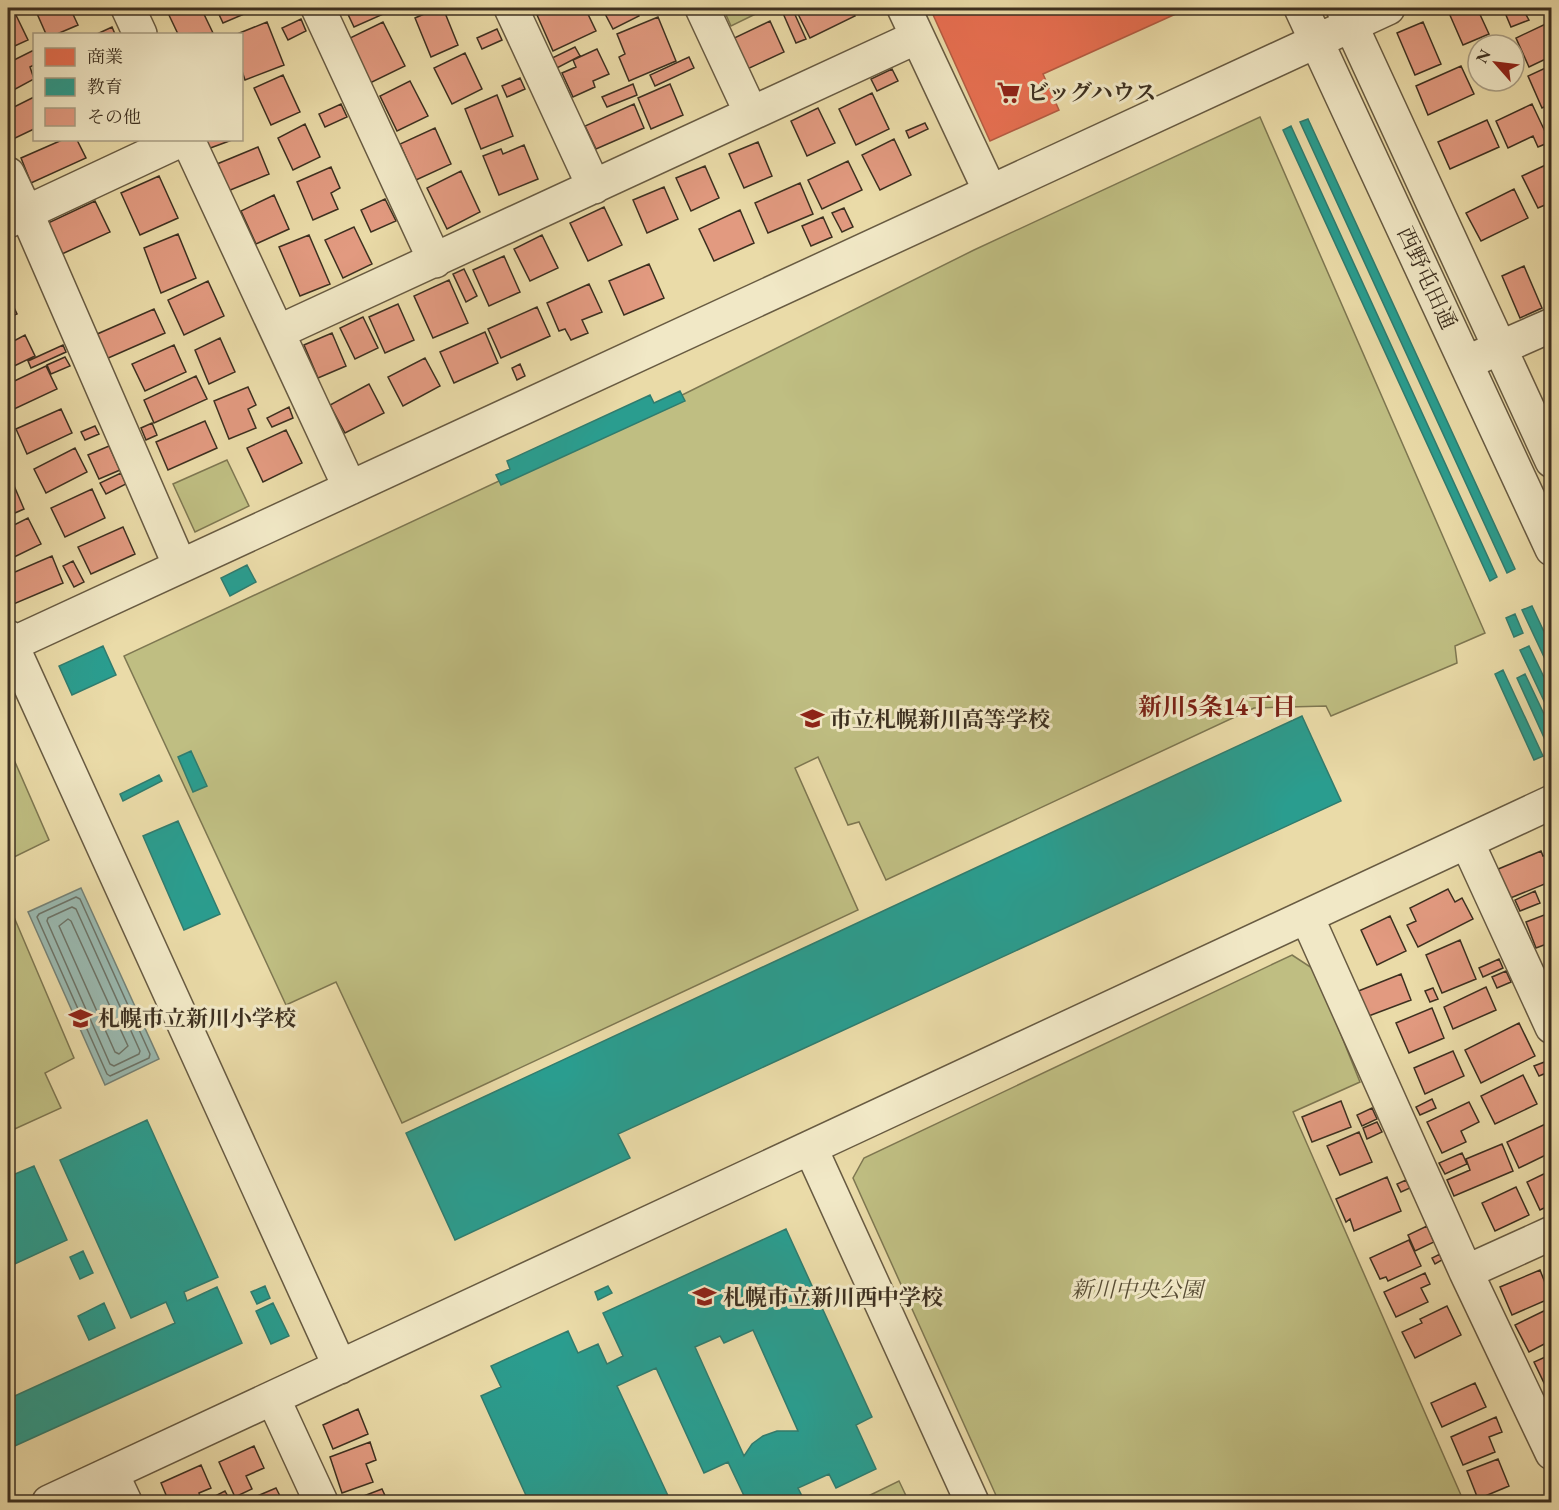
<svg xmlns="http://www.w3.org/2000/svg" width="1559" height="1510" font-family="'EB Garamond','Noto Serif JP',serif">
	<style>
		.green { fill: #bfbe82; stroke: #7e7751; stroke-width: 1.5 }
		.water { fill: #9ab9b0; stroke: #758276; stroke-width: 1.5 }
		.shops { fill: #e76f51; stroke: #b45c42; stroke-width: 1.5 }
		.schools { fill: #2a9d8f; stroke: #307c6e; stroke-width: 1.5; fill-rule: evenodd }
		.lines { fill: none; stroke-linecap: round; stroke-linejoin: round }
		.shore { stroke: #6c7468; stroke-width: 1.5 }
		.building { fill: #e29a80; stroke: #3d3020; stroke-width: 1.5 }
		.minor-casing { stroke: #685b42; stroke-width: 36 }
		.minor { stroke: #f1e8c6; stroke-width: 33 }
		.labels { text-anchor: middle; dominant-baseline: central; stroke-width: 6; stroke-linejoin: round; paint-order: stroke }
		.poi-label { font-size: 22px; font-weight: bold; fill: #3d3020; stroke: #f1e8c6; text-anchor: start }
		.street-label { font-size: 22px; fill: #3d3020; stroke: #f1e8c6 }
		.park-label { font-size: 22px; font-style: italic; fill: #574c34; stroke: #f1e8c6 }
		.neighbourhood-label { font-size: 24px; font-weight: bold; fill: #7a1f14; stroke: #f1e8c6 }
	</style>
	<rect width="100%" height="100%" fill="#eadba8"/>
	<filter id="stains"><feTurbulence type="fractalNoise" baseFrequency=".00333" numOctaves="4"/><feColorMatrix values="0 0 0 0 .2 0 0 0 0 .09 0 0 0 0 .02 0 0 0 .5 -.17"/></filter>
	<radialGradient id="worn" r=".72"><stop offset=".6" stop-color="#630" stop-opacity="0"/><stop offset="1" stop-color="#630" stop-opacity=".3"/></radialGradient>
	<path class="green" d="M723 8H768L731 26Z
		M1260 117 1485 633 1455 646 1457 663 1331 716 1326 706 1254 708 886 880 859 822 848 825 818 757 795 768 858 910 402 1123 336 982 286 1005 124 656 662 405 974 250Z
		M227 460 249 506 195 532 173 484Z
		M8 746 49 840 8 860Z
		M8 903 74 1058 45 1073 61 1108 8 1132Z
		M1292 955 1315 970 1360 1082 1293 1112 1464 1502H999L853 1178 864 1158Z
		M899 1481 909 1502H856Z"/>
	<path class="water" d="M81 888 159 1059 105 1085 28 912Z"/>
	<path class="shops" d="M930 8H1189L1043 74 1059 110 990 141Z"/>
	<path class="schools" d="M1308 119 1515 569 1507 573 1300 122Z
		M1291 126 1497 577 1490 581 1283 130Z
		M680 391 685 401 501 485 496 475 510 469 507 461 650 395 654 403Z
		M247 565 256 582 230 596 221 578Z
		M1532 606 1552 649V674L1522 610Z
		M1515 614 1523 633 1514 637 1506 618Z
		M103 646 116 675 72 695 59 666Z
		M1529 646 1552 694V718L1520 650Z
		M1503 670 1543 756 1534 760 1495 674Z
		M1525 674 1552 731 1551 753 1517 678Z
		M1302 716 1341 801 618 1134 630 1158 455 1240 406 1133Z
		M191 751 207 786 193 792 178 757Z
		M159 775 162 781 123 801 120 794Z
		M178 821 220 914 184 930 143 836Z
		M147 1120 218 1277 184 1292 187 1301 217 1287 242 1343 8 1449V1399L175 1323 166 1302 131 1318 60 1160Z
		M34 1166 67 1240 8 1267V1177Z
		M786 1229 872 1417 856 1425 876 1469 836 1488 829 1474 798 1488 805 1502H787L784 1496 769 1502H747L728 1462 704 1473 656 1368 617 1386 670 1500 664 1502H529L481 1396 501 1387 491 1366 568 1331 578 1353 598 1344 607 1364 623 1356 603 1313ZM753 1330 798 1431H777L763 1436 752 1444 744 1456 695 1347 720 1336 724 1343Z
		M83 1251 93 1273 80 1279 70 1257Z
		M265 1286 270 1298 257 1304 251 1292Z
		M608 1286 612 1293 598 1300 595 1292Z
		M104 1303 115 1328 89 1340 78 1316Z
		M273 1303 289 1336 271 1344 256 1311Z"/>
	<g class="lines">
		<path class="shore" d="M76 897 80 899 150 1054 149 1058 110 1076 107 1074 37 917 39 914Z
			M72 907 76 909 140 1051 139 1054 114 1066 110 1064 47 921 48 918Z
			M68 919 71 921 128 1046 119 1054 115 1052 59 926Z"/>
	</g>
	<path class="building" d="M37 8H70L78 25 57 34H46L35 9Z
		M174 8H201L213 33 178 34 167 11Z
		M216 8H255L256 9 223 23Z
		M345 8H386L388 12 354 27Z
		M438 8H443L458 45 431 57 415 18Z
		M553 8H585L596 31 553 51 537 15Z
		M602 8H635L639 16 613 29Z
		M792 8 806 39 796 43 782 11Z
		M802 8H850L855 16 810 38 796 10Z
		M1462 8H1477L1489 34 1463 45 1449 13Z
		M1503 8H1537L1525 13 1529 20 1511 27Z
		M14 11 28 40 8 49V15Z
		M658 17 676 61 629 81 619 57 625 54 617 34Z
		M301 19 306 31 288 40 282 28Z
		M770 21 784 52 743 71 730 40Z
		M1552 21V56L1529 67 1516 38Z
		M267 22 284 65 245 80 242 71V34H237Z
		M383 22 405 66 370 83 348 39Z
		M1423 22 1441 64 1415 75 1397 33Z
		M112 27 115 34H97Z
		M497 29 502 40 482 49 477 38Z
		M575 47 580 56 555 69 550 59Z
		M597 49 609 74 593 81 595 87 573 97 562 73 576 67 573 60Z
		M34 50V65L30 67 34 79 8 93V63Z
		M1514 52 1522 69 1514 72Z
		M465 53 482 89 452 104 434 68Z
		M689 57 694 68 655 86 650 75Z
		M1552 65V103L1542 108 1528 76Z
		M1461 66 1474 94 1428 115 1416 86Z
		M892 69 898 81 877 91 871 79Z
		M283 75 300 112 271 125 254 88Z
		M520 78 525 89 507 97 502 86Z
		M410 81 428 116 397 131 380 96Z
		M633 84 637 95 607 107 602 97Z
		M670 84 683 115 651 129 638 98Z
		M872 93 889 129 856 145 839 109Z
		M497 95 513 136 481 149 465 109Z
		M34 97V129L11 140 8 133V110Z
		M341 104 347 117 325 127 319 114Z
		M634 104 644 128 596 149 585 126Z
		M1532 104 1550 142 1538 147 1533 136 1508 148 1496 121Z
		M818 108 835 143 807 156 791 121Z
		M1552 109V126L1545 112Z
		M1487 120 1499 147 1450 169 1438 142Z
		M925 123 928 129 909 138 906 131Z
		M305 124 320 157 293 170 278 138Z
		M435 128 451 164 416 180 400 144Z
		M894 139 911 175 880 190 862 155Z
		M62 140H77L86 158 31 183 21 158Z
		M201 140H232L205 150Z
		M758 142 772 176 744 188 729 154Z
		M524 145 538 179 499 195 483 156 501 149 503 154Z
		M258 147 269 174 228 191 217 164Z
		M848 161 862 190 822 209 808 180Z
		M1552 162V202L1538 208 1522 176Z
		M705 166 719 198 691 211 676 178Z
		M331 167 340 188 331 193 338 209 313 220 297 182Z
		M461 171 480 212 447 229 427 188Z
		M159 176 178 218 140 235 121 193Z
		M800 183 813 214 768 233 755 203Z
		M664 187 678 219 647 233 633 200Z
		M1514 189 1528 218 1481 241 1466 213Z
		M274 195 289 229 256 244 241 211Z
		M385 199 396 221 371 232 361 210Z
		M95 201 110 232 62 254 48 223Z
		M604 207 622 245 588 261 570 223Z
		M844 208 853 227 842 232 832 213Z
		M740 210 754 243 714 261 699 229Z
		M823 217 832 237 811 246 802 226Z
		M354 227 372 264 343 278 325 240Z
		M178 234 196 278 161 293 144 248Z
		M309 235 330 284 300 296 279 247Z
		M542 235 558 268 530 281 514 249Z
		M504 256 520 292 489 306 473 270Z
		M649 264 664 298 624 315 609 281Z
		M1524 266 1542 308 1520 318 1502 276Z
		M464 269 477 296 466 302 453 274Z
		M449 280 468 323 433 338 414 296Z
		M208 281 224 316 184 335 168 300Z
		M589 284 602 312 582 320 588 333 571 340 565 329 559 331 547 303Z
		M8 295 17 314 8 318Z
		M398 304 414 340 385 353 369 317Z
		M537 307 550 336 501 358 488 329Z
		M154 309 165 333 106 359 95 335Z
		M363 317 378 348 355 359 340 328Z
		M485 332 498 363 454 383 440 352Z
		M332 333 346 366 318 378 304 345Z
		M25 335 35 356 8 369V344Z
		M220 338 235 372 209 384 195 350Z
		M63 345 66 352 31 368 28 361Z
		M174 345 186 372 145 391 132 364Z
		M65 357 70 366 51 374 47 365Z
		M425 358 440 386 403 406 388 377Z
		M520 364 525 376 517 380 512 368Z
		M46 366 57 389 12 410 8 402V384Z
		M196 376 207 399 154 423 144 400Z
		M369 384 384 413 345 433 330 405Z
		M248 387 256 405 248 409 256 428 229 439 214 401Z
		M289 407 293 418 272 427 267 418Z
		M61 409 72 433 27 454 16 429Z
		M205 421 217 448 168 470 156 442Z
		M152 423 157 435 146 440 141 428Z
		M95 426 99 434 85 440 81 432Z
		M286 430 302 463 263 482 247 448Z
		M109 446 120 470 99 479 88 455Z
		M75 448 87 472 46 493 34 469Z
		M121 473 126 484 106 494 100 483Z
		M12 481 24 509 8 516V483Z
		M92 489 105 518 65 537 51 508Z
		M28 518 41 544 8 560V528Z
		M123 527 135 554 91 574 78 547Z
		M52 556 63 583 9 606 8 575Z
		M73 561 84 582 74 587 63 566Z
		M1541 851 1543 856 1552 853V881L1508 899 1496 870Z
		M1448 889 1455 902 1462 898 1473 919 1418 947 1407 925 1416 921 1410 908Z
		M1535 891 1540 903 1520 911 1515 900Z
		M1552 912V942L1536 948 1526 922Z
		M1390 916 1406 951 1377 965 1361 930Z
		M1460 940 1476 979 1442 993 1426 955Z
		M1499 959 1503 968 1483 977 1479 968Z
		M1506 971 1511 982 1497 988 1492 977Z
		M1401 974 1411 1000 1366 1017 1356 992Z
		M1486 987 1496 1010 1453 1029 1444 1007Z
		M1433 988 1438 999 1430 1002 1425 991Z
		M1432 1008 1444 1038 1409 1053 1396 1023Z
		M1519 1023 1535 1056 1481 1083 1465 1050Z
		M1453 1051 1464 1076 1425 1094 1414 1068Z
		M1547 1061 1551 1071 1539 1076 1534 1066Z
		M1523 1075 1537 1104 1495 1124 1481 1096Z
		M1432 1099 1436 1108 1420 1115 1416 1107Z
		M1341 1101 1351 1127 1312 1142 1302 1117Z
		M1469 1102 1479 1122 1461 1131 1466 1142 1442 1153 1427 1122Z
		M1372 1108 1377 1119 1362 1126 1357 1115Z
		M1552 1121V1152L1519 1168 1507 1142Z
		M1377 1122 1382 1132 1367 1139 1363 1128Z
		M1359 1132 1372 1162 1340 1175 1327 1146Z
		M1502 1144 1513 1171 1454 1196 1447 1180 1470 1170 1466 1159Z
		M1462 1153 1467 1164 1445 1174 1439 1163Z
		M1552 1170V1204L1540 1210 1527 1182Z
		M1387 1177 1401 1211 1354 1231 1350 1219 1346 1222 1336 1199Z
		M1406 1180 1410 1188 1401 1192 1397 1184Z
		M1516 1187 1529 1215 1495 1231 1482 1203Z
		M1427 1226 1434 1242 1415 1251 1408 1235Z
		M1409 1240 1421 1266 1388 1281 1386 1277 1380 1279 1370 1258Z
		M1440 1254 1442 1260 1435 1264 1432 1258Z
		M1540 1270 1551 1298 1512 1315 1500 1287Z
		M1425 1273 1430 1284 1421 1288 1428 1302 1396 1317 1384 1292Z
		M1447 1306 1461 1335 1415 1358 1402 1332 1422 1323 1420 1319Z
		M1552 1307V1340L1529 1352 1515 1325Z
		M1552 1354V1385L1546 1387 1534 1362Z
		M1475 1383 1486 1407 1442 1427 1431 1403Z
		M358 1409 368 1434 333 1449 323 1425Z
		M1496 1417 1502 1432 1489 1437 1495 1452 1463 1465 1451 1437Z
		M370 1442 376 1460 366 1464 373 1482 342 1493 330 1457Z
		M254 1446 264 1468 246 1476 252 1489 235 1497 219 1462Z
		M1498 1459 1509 1486 1478 1499 1467 1471Z
		M201 1465 211 1488 199 1493 201 1500 169 1502 161 1483Z
		M276 1488 283 1502H243Z
		M382 1489 388 1502H348Z
		M225 1491 231 1502H218L215 1496Z
		M1512 1497 1515 1502H1500Z"/>
	<g class="lines">
		<defs>
			<path id="minor" d="M128 8 140 34
				M318 8 435 261
				M511 8 594 187
				M702 8 751 113
				M904 8 990 191
				M1301 8 1552 549
				M1343 8 1552 461
				M188 140 350 488
				M8 174 26 212 180 566
				M8 221 181 140
				M278 332 917 37
				M1479 357 1552 325
				M8 637 340 1367
				M8 646 1388 8
				M1467 842 1552 1027
				M1307 917 1466 1272 1552 1453
				M811 1149 972 1502
				M1466 1272 1552 1233
				M273 1398 321 1502
				M112 1474 125 1502
				M49 1502 1552 802"/>
		</defs>
		<use href="#minor" class="minor-casing"/>
		<use href="#minor" class="minor"/>
	</g>
	<defs>
		<symbol id="supermarket-bare" viewBox="-9 -9 18 18"><path d="M-6-5.5h2.5l.6 2H6L4.5 2H-2.5L-4.4-4H-6ZM-1.5 3.2a1.3 1.3 0 1 0 .1 0ZM3 3.2a1.3 1.3 0 1 0 .1 0Z" fill="#8f2418" stroke="#f1e8c6" stroke-width="2.5" paint-order="stroke"/></symbol>
		<symbol id="school-bare" viewBox="-9 -9 18 18"><path d="M0-5L7-2L0 1L-7-2ZM-4 1L0 2.5L4 1V4Q0 6-4 4Z" fill="#8f2418" stroke="#f1e8c6" stroke-width="2.5" paint-order="stroke"/></symbol>
	</defs>
	<g fill-rule="evenodd">
		<use href="#supermarket-bare" x="992" y="76" width="33" height="33"/>
		<use href="#school-bare" x="796" y="702" width="33" height="33"/>
		<use href="#school-bare" x="64" y="1002" width="33" height="33"/>
		<use href="#school-bare" x="688" y="1280" width="33" height="33"/>
	</g>
	<g class="labels">
		<g class="poi-label">
			<text x="1027" y="92">ビッグハウス</text>
			<text x="830" y="719">市立札幌新川高等学校</text>
			<text x="98" y="1018">札幌市立新川小学校</text>
			<text x="723" y="1297">札幌市立新川西中学校</text>
		</g>
		<g class="street-label">
			<text transform="translate(1427 278) rotate(65)">西野屯田通</text>
		</g>
		<g class="park-label">
			<text x="1137" y="1289">新川中央公園</text>
		</g>
		<g class="neighbourhood-label">
			<text x="1217" y="706">新川5条14丁目</text>
		</g>
	</g>
	<rect width="1559" height="1510" fill="none" stroke="#eadba8" stroke-width="30"/>
	<rect x="9" y="9" width="1541" height="1492" fill="none" stroke="#3d3020" stroke-width="3"/>
	<rect x="15" y="15" width="1529" height="1480" fill="none" stroke="#3d3020" stroke-width="1.5"/>
	<rect x="33" y="33" width="210" height="108" fill="#f1e8c6" stroke="#a99e84" stroke-width="1.5"/>
	<rect x="45" y="48" width="30" height="18" fill="#e76f51" stroke="#a99e84" stroke-width="1.5"/>
	<text x="87" y="63" font-size="18" fill="#3d3020">商業</text>
	<rect x="45" y="78" width="30" height="18" fill="#2a9d8f" stroke="#a99e84" stroke-width="1.5"/>
	<text x="87" y="93" font-size="18" fill="#3d3020">教育</text>
	<rect x="45" y="108" width="30" height="18" fill="#e29a80" stroke="#a99e84" stroke-width="1.5"/>
	<text x="87" y="123" font-size="18" fill="#3d3020">その他</text>
	<g transform="translate(1496 63) rotate(298)"><circle r="28" fill="#f1e8c6" stroke="#a99e84" stroke-width="1.5"/>
	<path d="M0-4.5L10 22L0 15L-10 22Z" fill="#8f2418"/>
	<text y="-9" font-size="16" font-weight="bold" text-anchor="middle" fill="#3d3020">N</text>
	</g>
	<rect width="100%" height="100%" filter="url(#stains)"/>
	<rect width="100%" height="100%" fill="url(#worn)"/>
</svg>
